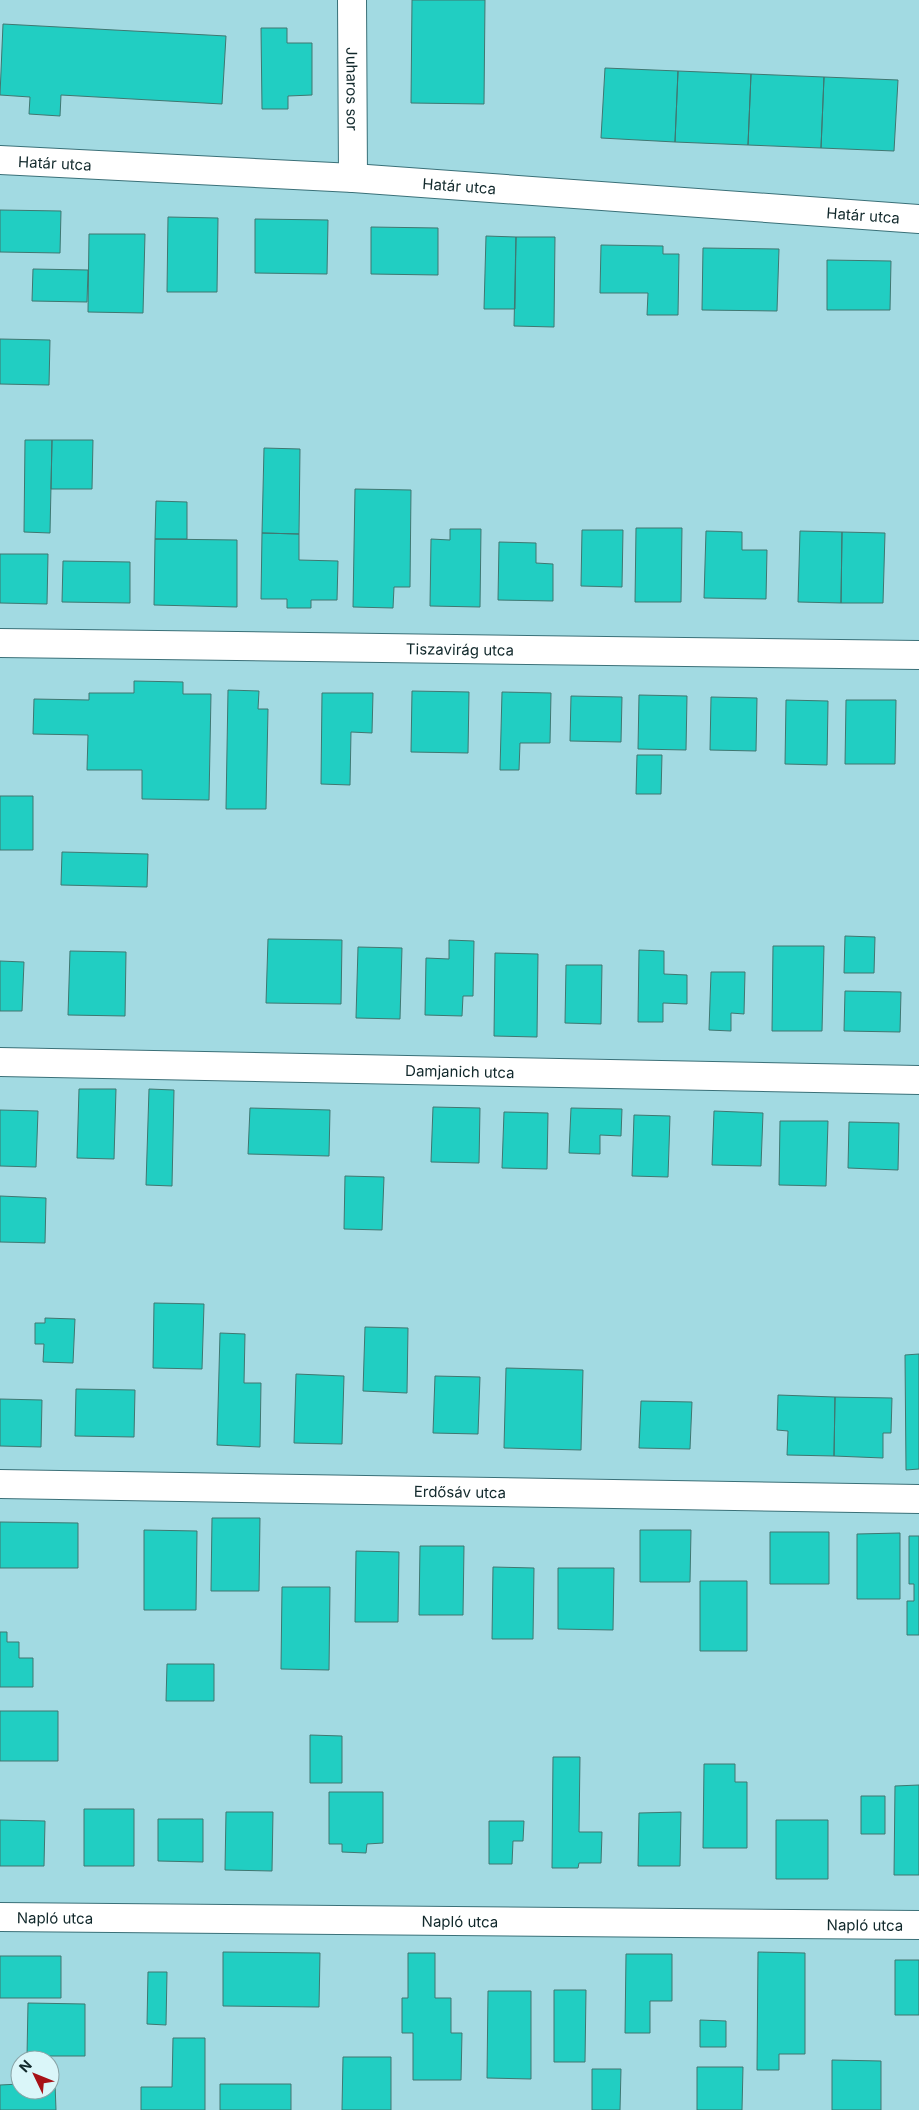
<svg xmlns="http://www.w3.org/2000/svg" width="919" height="2110" font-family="Inter,sans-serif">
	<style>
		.building { fill: #21cec2; stroke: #407771 }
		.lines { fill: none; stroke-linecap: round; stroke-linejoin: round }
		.minor-casing { stroke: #3a7078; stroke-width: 30 }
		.minor { stroke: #fff; stroke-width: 28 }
		.labels { text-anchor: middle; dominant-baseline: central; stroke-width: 5; stroke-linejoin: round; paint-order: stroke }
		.street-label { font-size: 15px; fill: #11282b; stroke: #daf6f9 }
	</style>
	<rect width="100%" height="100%" fill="#a2dae2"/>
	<path class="building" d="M412 0H485L484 104 411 103Z
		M3 24 226 36 222 104 61 95 60 116 29 114 30 97 0 95Z
		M261 28H287V43H312V95L288 96V109H262Z
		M605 68 678 71 675 142 601 138Z
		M678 71 751 74 748 145 675 142Z
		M751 74 824 77 821 148 748 145Z
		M824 77 898 80 894 151 821 148Z
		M0 210 61 211 60 253 0 252Z
		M168 217 218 218 217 292H167Z
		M255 219 328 220 327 274 255 273Z
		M371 227 438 228V275L371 274Z
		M89 234H145L143 313 88 312Z
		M486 236 516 237 515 309H484Z
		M516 237H555L554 327 514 326Z
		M601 245 663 246V254H679L678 315H647L648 293H600Z
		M703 248 779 249 777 311 702 310Z
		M827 260 891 261 890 310H827Z
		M33 269 88 270 87 302 32 301Z
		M0 339 50 340 49 385 0 384Z
		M25 440H52L50 533 24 532Z
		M52 440H93L92 489H51Z
		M264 448 300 449 299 534 262 533Z
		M355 489 411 490 410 587H394L393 608 353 607Z
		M156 501 187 502V539H155Z
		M636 528H682L681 602H635Z
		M450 529H481L480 607 430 606 431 539 450 540Z
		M582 530H623L622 587 581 586Z
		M706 531 742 532V550H767L766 599 704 598Z
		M800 531 842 532 841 603 798 602Z
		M842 532 885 533 883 603H841Z
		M262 533 299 534V560L338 561 337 600H311V608H287V599H261Z
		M155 539 237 540V607L154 605Z
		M499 542 536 543V563L553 564V601L498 600Z
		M0 554H48L47 604 0 603Z
		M63 561 130 562V603L62 602Z
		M134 681 183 682V694H211L209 800 142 799V770H87L88 735 33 734 34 699 89 700V693H134Z
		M228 690 259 691 258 709H268L266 809H226Z
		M412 691 469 692 468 753 411 752Z
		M502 692 551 693 550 743H520L519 770H500Z
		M322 693H373L372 733 351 732 350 785 321 784Z
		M639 695 687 696 686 750 638 749Z
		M571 696 622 697 621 742 570 741Z
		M711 697 757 698 756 751 710 750Z
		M786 700 828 701 827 765 785 764Z
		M846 700H896L895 764H845Z
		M637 755H662L661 794H636Z
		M0 796H33V850H0Z
		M62 852 148 854 147 887 61 885Z
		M845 936 875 937 874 973H844Z
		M268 939 342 940 341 1004 266 1003Z
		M449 940 474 941 473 996H463L462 1016 425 1015 426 958 449 959Z
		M773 946H824L822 1031H772Z
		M358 947 402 948 400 1019 356 1018Z
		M639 950 664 951V974L687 975V1004L663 1003V1022H638Z
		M70 951 126 952 125 1016 68 1015Z
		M495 953 538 954 537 1037 494 1036Z
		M0 961 24 962 22 1011H0Z
		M566 965H602L601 1024 565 1023Z
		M711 972H745L744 1014 731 1013V1031L709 1030Z
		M845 991 901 992 900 1032 844 1031Z
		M79 1089H116L114 1159 77 1158Z
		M149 1089 174 1090 172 1186 146 1185Z
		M433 1107 480 1108 479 1163 431 1162Z
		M250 1108 330 1110 329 1156 248 1154Z
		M571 1108 622 1109 621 1136 600 1135V1154L569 1153Z
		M0 1110 38 1111 36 1167 0 1166Z
		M714 1111 763 1113 761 1166 712 1165Z
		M504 1112 548 1113 547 1169 502 1168Z
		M634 1115 670 1116 668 1177 632 1176Z
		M780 1121H828L826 1186 779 1185Z
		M849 1122 899 1123 898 1170 848 1168Z
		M345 1176 384 1177 382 1230 344 1229Z
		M0 1196 46 1198 45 1243 0 1242Z
		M154 1303 204 1304 202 1369 153 1368Z
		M45 1318 75 1319 73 1363 43 1362 44 1344H35V1323H45Z
		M365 1327 408 1328 407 1393 363 1391Z
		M220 1333 245 1334 244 1383H261L260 1447 217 1445Z
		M919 1354V1469L906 1470 905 1355Z
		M506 1368 583 1370 581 1450 504 1448Z
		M296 1374 344 1376 342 1444 294 1443Z
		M435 1376 480 1377 478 1434 433 1433Z
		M76 1389 135 1390 134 1437 75 1436Z
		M778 1395 835 1397 834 1456 787 1455 788 1431 777 1430Z
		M835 1397 892 1398 891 1433H883V1458L834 1456Z
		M0 1399 42 1400 41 1447 0 1446Z
		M641 1401 692 1402 690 1449 639 1448Z
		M212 1518H260L259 1591H211Z
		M0 1522 78 1523V1568H0Z
		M144 1530 197 1531 196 1610H144Z
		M640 1530H691L690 1582H640Z
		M770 1532H829V1584H770Z
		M900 1533V1599H857V1534Z
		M909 1536H919V1635H907V1601H914V1584H909Z
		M420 1546H464L463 1615H419Z
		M356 1551 399 1552 398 1622H355Z
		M493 1567 534 1568 533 1639H492Z
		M558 1568H614L613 1630 558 1629Z
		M700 1581H747V1651H700Z
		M282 1587H330L329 1670 281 1669Z
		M0 1632H7V1642H19V1658H33V1687H0Z
		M167 1664H214V1701H166Z
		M0 1711H58V1761H0Z
		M310 1735 342 1736V1783H310Z
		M553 1757H580L579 1832H602L601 1863H579L578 1868H552Z
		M704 1764H735V1782H747V1848H703Z
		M919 1785V1875H894L895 1786Z
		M329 1792H383V1843L367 1844 366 1853 342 1852V1844H329Z
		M861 1796H885V1834H861Z
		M84 1809H134V1866H84Z
		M226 1812H273L272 1871 225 1870Z
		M681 1812 680 1866H638L639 1813Z
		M158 1819H203V1862L158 1861Z
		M0 1820 45 1821 44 1866H0Z
		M776 1820H828V1879H776Z
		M489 1821H524L523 1841H513L512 1864H489Z
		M223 1952 320 1953 319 2007 223 2006Z
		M758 1952 805 1953V2054H779V2070H757Z
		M408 1953H435V1998H451V2033H462L461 2080H413V2033H402V1998H408Z
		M626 1954H672V2001H650V2033H625Z
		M0 1956H61V1998H0Z
		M895 1960H919V2015H895Z
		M148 1972H167L166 2025 147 2024Z
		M554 1990H586L585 2062H554Z
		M488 1991H531V2079L487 2078Z
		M28 2003 85 2004V2056H27Z
		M700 2020 726 2021V2047H700Z
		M173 2038H205V2110H141V2087H172Z
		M343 2057H391V2110H342Z
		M832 2060 881 2061V2110H832Z
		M697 2067H743L742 2110H697Z
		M592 2069H621L620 2110H592Z
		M50 2083H55L56 2110H0V2085L20 2084V2090H50Z
		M220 2084H291V2110H220Z"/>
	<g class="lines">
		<defs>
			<g id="minor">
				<path id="s1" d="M352 0 353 178"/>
				<path id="s2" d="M0 160 353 178 919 219"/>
				<path id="s3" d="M0 643 919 655"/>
				<path id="s4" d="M0 1062 919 1080"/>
				<path id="s5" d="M0 1484 919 1499"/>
				<path id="s6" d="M0 1917 919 1925"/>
			</g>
		</defs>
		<use href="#minor" class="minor-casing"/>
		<use href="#minor" class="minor"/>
	</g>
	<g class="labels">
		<g class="street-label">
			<text stroke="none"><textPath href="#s1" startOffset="89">Juharos sor</textPath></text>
			<text stroke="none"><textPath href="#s2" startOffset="55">Határ utca</textPath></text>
			<text stroke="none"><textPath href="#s2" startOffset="460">Határ utca</textPath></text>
			<text stroke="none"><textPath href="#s2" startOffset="865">Határ utca</textPath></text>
			<text stroke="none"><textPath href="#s3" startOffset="460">Tiszavirág utca</textPath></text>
			<text stroke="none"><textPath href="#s4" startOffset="460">Damjanich utca</textPath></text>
			<text stroke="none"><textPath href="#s5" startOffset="460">Erdősáv utca</textPath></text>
			<text stroke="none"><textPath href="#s6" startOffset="55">Napló utca</textPath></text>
			<text stroke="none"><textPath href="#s6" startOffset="460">Napló utca</textPath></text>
			<text stroke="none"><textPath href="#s6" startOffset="865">Napló utca</textPath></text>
		</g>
	</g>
	<g transform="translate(35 2075) rotate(313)"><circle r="24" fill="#daf6f9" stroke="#8aa4a7"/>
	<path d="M0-4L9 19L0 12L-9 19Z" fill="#a71116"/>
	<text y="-8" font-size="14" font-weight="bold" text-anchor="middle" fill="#11282b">N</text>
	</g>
</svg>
